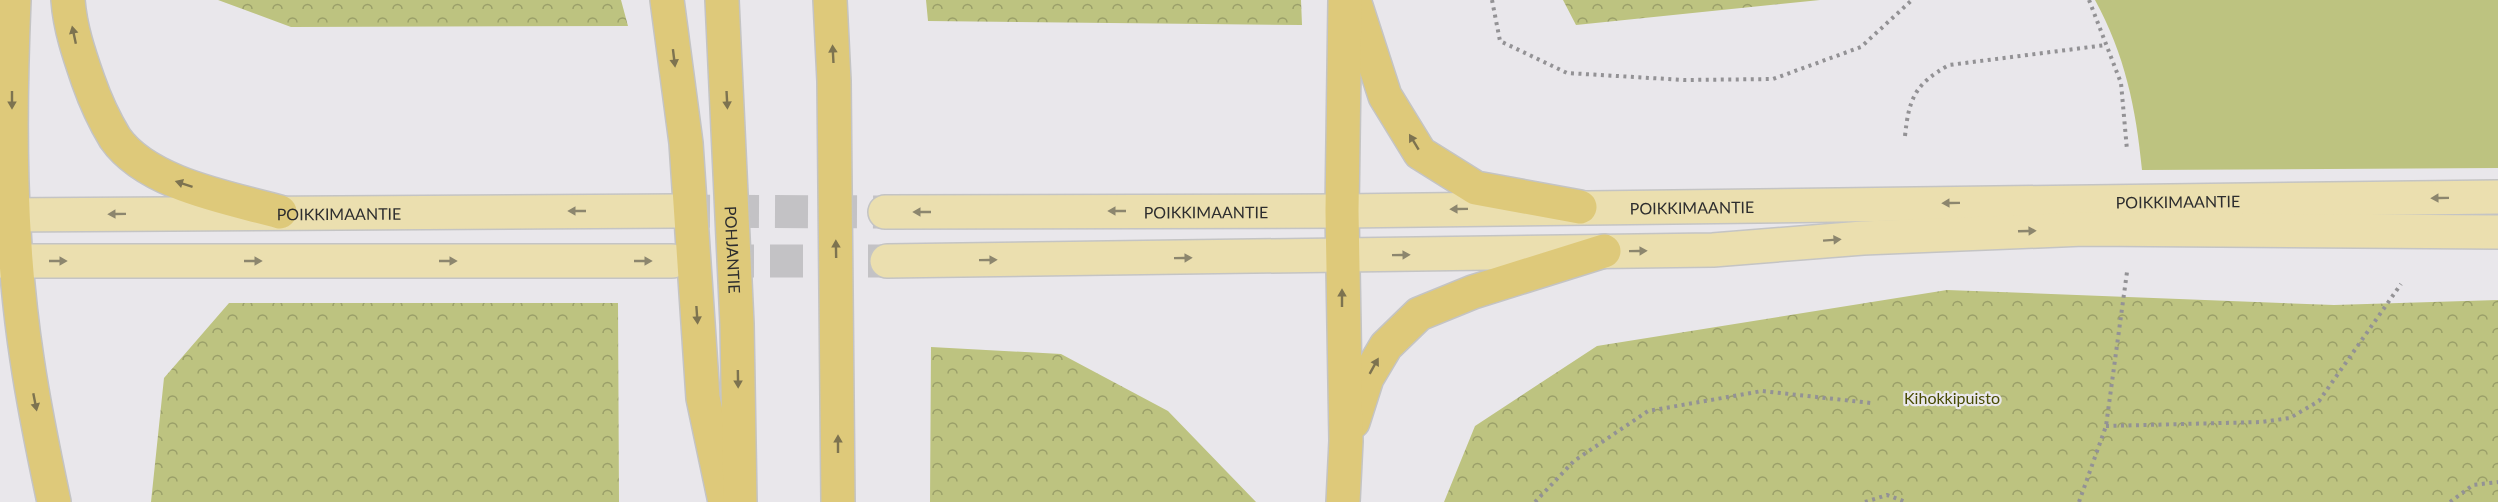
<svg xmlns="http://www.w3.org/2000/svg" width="2498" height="502" font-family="Lato,sans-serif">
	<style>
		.grass { fill: #bdc380 }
		.forest { fill: url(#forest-crowns) }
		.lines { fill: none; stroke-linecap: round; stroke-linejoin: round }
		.primary-tunnel { stroke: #c3c2c5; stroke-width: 33; stroke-dasharray: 33 16; stroke-linecap: butt }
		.primary-casing { stroke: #c4c4c4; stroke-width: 36 }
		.highway-casing { stroke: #c4c4c4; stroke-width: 36 }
		.path { stroke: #939295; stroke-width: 4; stroke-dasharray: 3 4.5; stroke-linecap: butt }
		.primary { stroke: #ebdfaf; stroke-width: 33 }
		.highway { stroke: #dec97a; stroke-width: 33 }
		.oneway { fill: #7d7350 }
		.oneway2 { fill: #8c866e }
		.labels { text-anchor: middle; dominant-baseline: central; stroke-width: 4.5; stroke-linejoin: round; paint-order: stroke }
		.street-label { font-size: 16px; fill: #2d2d2e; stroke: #e9e7eb }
		.park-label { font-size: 16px; fill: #484b04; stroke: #e9e7eb }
	</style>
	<defs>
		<pattern id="forest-crowns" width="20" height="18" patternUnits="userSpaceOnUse" patternTransform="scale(1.5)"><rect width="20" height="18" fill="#bdc380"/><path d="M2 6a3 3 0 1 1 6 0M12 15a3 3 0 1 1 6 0" fill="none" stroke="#9a9f69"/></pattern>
	</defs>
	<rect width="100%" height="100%" fill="#e9e7eb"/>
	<path class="grass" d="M2095 0H2498V168L2142 170C2136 108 2125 55 2095 0Z"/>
	<path class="forest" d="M218 0H621L628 26 291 27Z
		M926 0H1301L1302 25 928 21Z
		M1563 0H1820L1576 25Z
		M1947 290 2334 305 2498 300V502H1444L1475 426 1597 346Z
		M229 303H618L619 502H151L164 378Z
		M931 347 1061 354 1168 411 1256 502H930Z"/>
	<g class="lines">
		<path class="primary-tunnel" d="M677 211 885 212
			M672 261H887"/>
		<defs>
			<g id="primary">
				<path id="s1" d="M885 212 1342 211 2498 197"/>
				<path id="s2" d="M0 215 677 211"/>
				<path d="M0 261H672"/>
				<path d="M887 261 1713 250 1863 238 2084 229 2498 232"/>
			</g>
			<g id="highway">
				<path d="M14 0C9 119 9 241 27 359 34 407 44 455 54 502"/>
				<path d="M68 0C70 28 79 54 88 80 95 100 104 120 115 138 147 184 229 198 280 212"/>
				<path d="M667 0 686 143 703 398 725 502"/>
				<path id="s3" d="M722 0 737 324 740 502"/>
				<path d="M830 0 834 81 838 502"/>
				<path d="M1354 0 1385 96 1420 153 1476 188 1580 207"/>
				<path d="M1353 422 1367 378 1386 346 1419 314 1473 292 1604 251"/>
				<path d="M1343 502 1346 441 1342 211 1345 0"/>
			</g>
		</defs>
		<use href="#primary" class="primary-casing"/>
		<use href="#highway" class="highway-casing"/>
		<path class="path" d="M1492 0 1500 41 1567 73 1684 80 1773 79 1861 47 1912 0
			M2089 0 2121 83 2127 150
			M1905 136C1909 98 1915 84 1949 65L2106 45
			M2106 426 2261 422 2290 418 2319 401 2401 284
			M1535 502 1574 461 1648 411 1762 391 1871 403
			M1865 502 1887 495 1906 502
			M2079 502 2106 426 2127 272
			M2450 502 2473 485 2498 482"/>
		<use href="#primary" class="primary"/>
		<use href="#highway" class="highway"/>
	</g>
	<defs><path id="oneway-solid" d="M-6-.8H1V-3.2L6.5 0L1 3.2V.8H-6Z" transform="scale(1.5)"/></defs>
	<g class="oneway">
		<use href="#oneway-solid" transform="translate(74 35) rotate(-102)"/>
		<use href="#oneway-solid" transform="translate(833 54) rotate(-93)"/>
		<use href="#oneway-solid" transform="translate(674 58) rotate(83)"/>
		<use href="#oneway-solid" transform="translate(12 100) rotate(90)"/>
		<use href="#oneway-solid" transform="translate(727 100) rotate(87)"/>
		<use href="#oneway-solid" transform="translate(1414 142) rotate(-121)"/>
		<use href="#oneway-solid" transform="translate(184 184) rotate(-162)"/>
		<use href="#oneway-solid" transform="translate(836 249) rotate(-91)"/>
		<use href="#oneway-solid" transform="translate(1342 298) rotate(-90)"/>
		<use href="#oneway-solid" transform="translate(697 315) rotate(86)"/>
		<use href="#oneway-solid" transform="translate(1374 366) rotate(-61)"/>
		<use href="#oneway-solid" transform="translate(738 379) rotate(89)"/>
		<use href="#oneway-solid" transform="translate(35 402) rotate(79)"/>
		<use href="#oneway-solid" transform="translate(838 444) rotate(-90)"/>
	</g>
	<g class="oneway2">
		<use href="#oneway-solid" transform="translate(2440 198) rotate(179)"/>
		<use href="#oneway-solid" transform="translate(1951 203) rotate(179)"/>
		<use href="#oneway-solid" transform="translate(1459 209) rotate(179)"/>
		<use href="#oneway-solid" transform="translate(577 211) rotate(180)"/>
		<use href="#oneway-solid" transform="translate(1117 211) rotate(180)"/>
		<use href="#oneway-solid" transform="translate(922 212) rotate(180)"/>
		<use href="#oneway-solid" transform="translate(117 214) rotate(179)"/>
		<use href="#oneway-solid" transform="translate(2027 231) rotate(-2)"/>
		<use href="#oneway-solid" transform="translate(1832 240) rotate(-4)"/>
		<use href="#oneway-solid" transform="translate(1638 251) rotate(-1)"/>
		<use href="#oneway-solid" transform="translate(1401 255) rotate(-1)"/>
		<use href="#oneway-solid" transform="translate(1183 258) rotate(-1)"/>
		<use href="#oneway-solid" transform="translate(988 260) rotate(-1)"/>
		<use href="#oneway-solid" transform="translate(58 261)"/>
		<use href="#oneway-solid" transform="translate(253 261)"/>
		<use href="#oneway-solid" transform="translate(448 261)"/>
		<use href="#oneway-solid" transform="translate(643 261)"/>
	</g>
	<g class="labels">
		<g class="street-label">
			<text stroke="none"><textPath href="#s1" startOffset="1293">POIKKIMAANTIE</textPath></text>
			<text stroke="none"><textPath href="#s1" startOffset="807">POIKKIMAANTIE</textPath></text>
			<text stroke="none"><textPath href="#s1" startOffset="321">POIKKIMAANTIE</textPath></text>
			<text stroke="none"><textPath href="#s2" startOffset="339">POIKKIMAANTIE</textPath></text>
			<text stroke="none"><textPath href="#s3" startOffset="250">POHJANTIE</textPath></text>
		</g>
		<g class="park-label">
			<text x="1952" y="397">Kihokkipuisto</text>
		</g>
	</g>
</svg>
